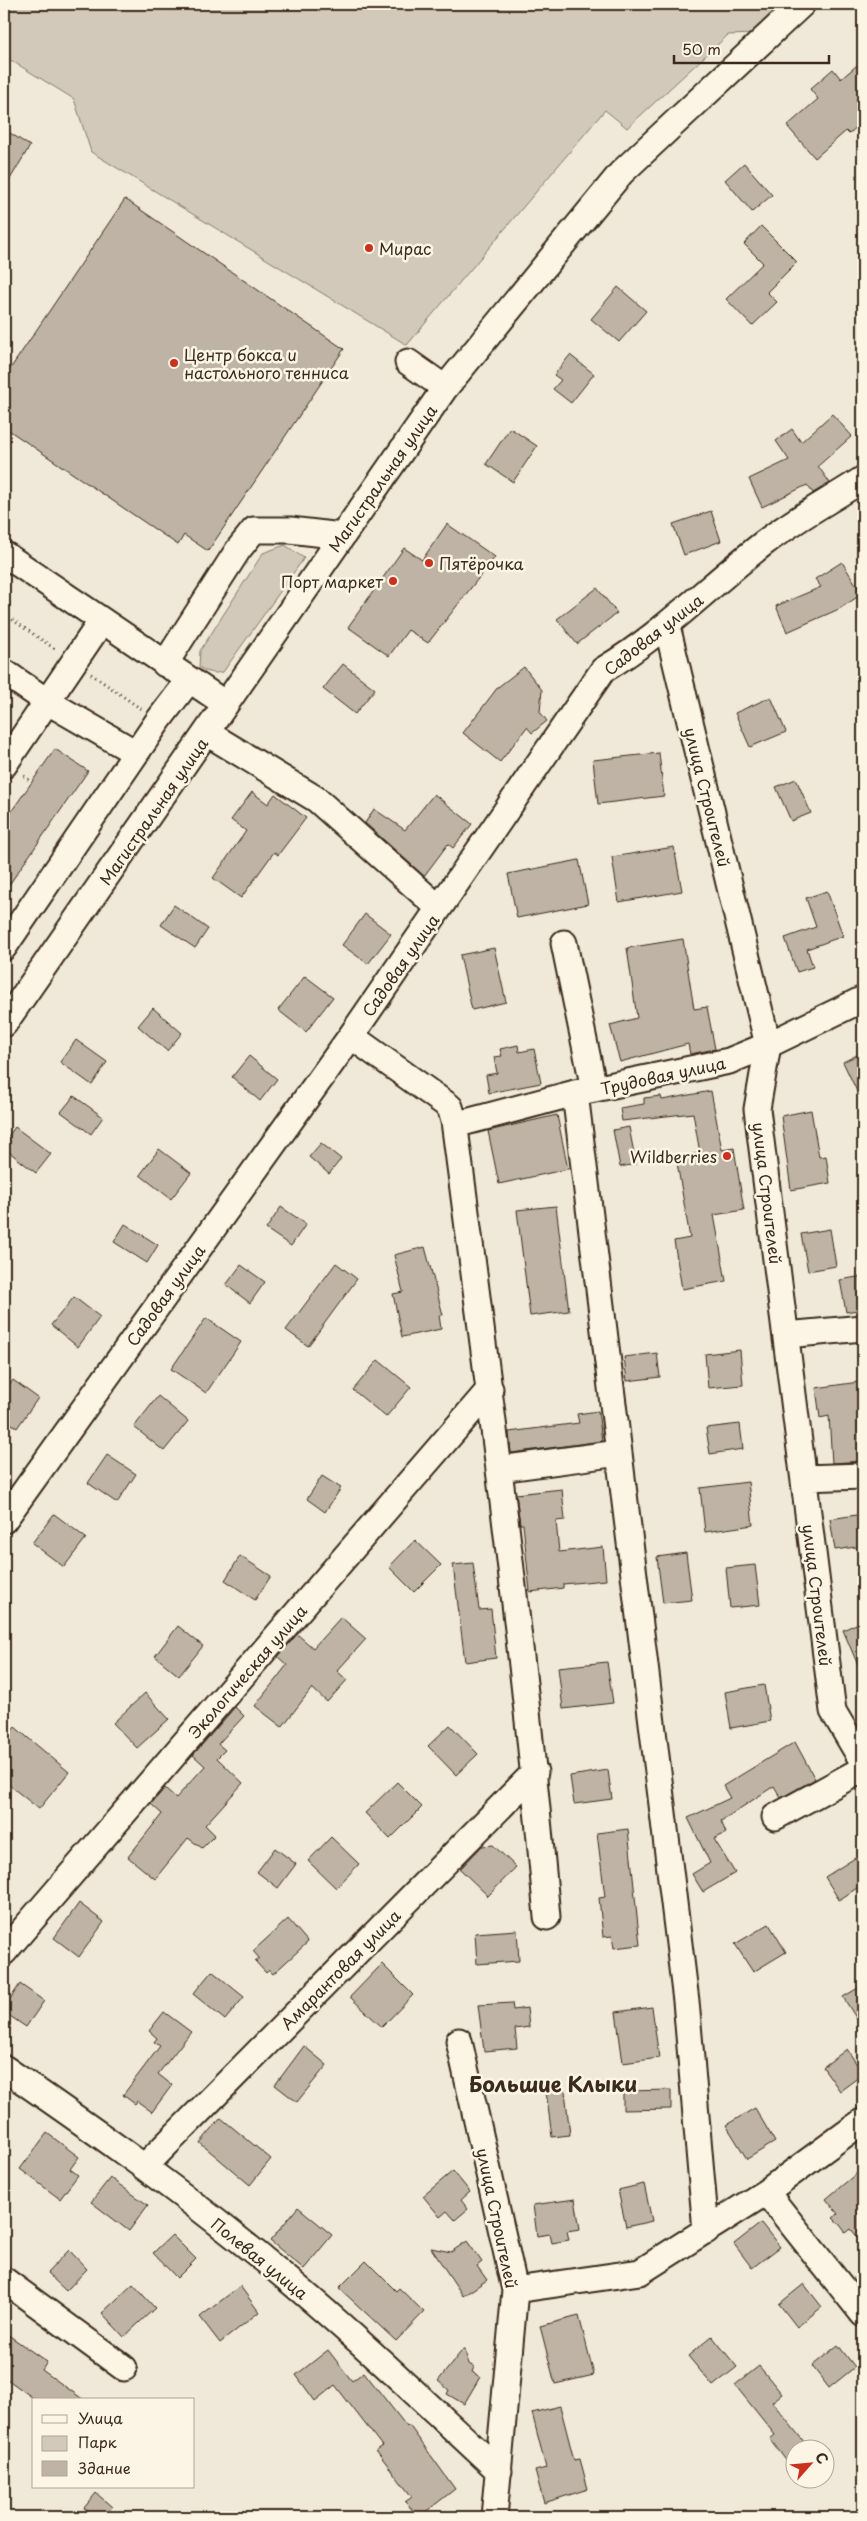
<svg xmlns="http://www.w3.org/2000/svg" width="867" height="2521" font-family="'Playpen Sans',sans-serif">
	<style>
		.green { fill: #d2c9ba; stroke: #867a6c }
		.building { fill: #beb3a4; stroke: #3b2a1e }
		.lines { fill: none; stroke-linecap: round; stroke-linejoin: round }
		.minor-casing { stroke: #3b2a1e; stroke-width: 29 }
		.path { stroke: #3b2a1e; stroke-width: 3; stroke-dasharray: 1 4; stroke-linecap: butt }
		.minor { stroke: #fcf5e5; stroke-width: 25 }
		.poi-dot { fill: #c8321e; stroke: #fcf5e5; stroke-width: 2 }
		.labels { text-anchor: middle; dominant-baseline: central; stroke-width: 5; stroke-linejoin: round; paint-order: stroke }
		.poi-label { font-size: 16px; fill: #3b2a1e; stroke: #fcf5e5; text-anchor: start }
		.street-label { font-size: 16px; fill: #3b2a1e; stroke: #fcf5e5 }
		.district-label { font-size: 21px; font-weight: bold; fill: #3b2a1e; stroke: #fcf5e5 }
	</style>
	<rect width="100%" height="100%" fill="#f0e9d9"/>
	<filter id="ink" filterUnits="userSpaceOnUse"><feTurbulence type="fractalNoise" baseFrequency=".02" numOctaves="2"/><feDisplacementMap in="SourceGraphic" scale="10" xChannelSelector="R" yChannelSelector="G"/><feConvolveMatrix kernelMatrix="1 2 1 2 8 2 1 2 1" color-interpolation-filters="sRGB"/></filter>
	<g filter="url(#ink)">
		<path class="green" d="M4 4H789L755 34 728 35 627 128 605 110 407 345 91 152 74 99 4 56Z
			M285 545 304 558 223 672C213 674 208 673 199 667L200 651 263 553Z"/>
		<path class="building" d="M863 60V121L849 134 846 131 815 158 787 126 818 99 810 89 833 69 841 79Z
			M4 129 30 146 4 189Z
			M744 163 772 195 752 212 725 180Z
			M125 199 344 349 208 551 184 535 178 545 4 427V378Z
			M761 226 797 262 767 292 777 302 752 326 726 299 763 263 744 244Z
			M618 287 646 311 619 342 591 319Z
			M570 355 594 374 571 403 553 389 561 380 554 375Z
			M832 414 852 436 818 466 830 483 813 493 807 485 762 507 749 479 789 460 776 441 792 429 801 442Z
			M510 428 537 446 513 482 486 464Z
			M711 511 721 541 684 555 673 524Z
			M447 524 495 557 428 643 408 630 389 656 348 627 404 548 422 560Z
			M842 562 862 594 839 609 787 632 776 606 821 587 815 579Z
			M597 588 617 613 577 644 557 619Z
			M343 664 375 689 355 714 323 689Z
			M524 667 542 690 540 712 547 721 532 733 527 727 500 762 463 733 498 687Z
			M771 697 786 732 750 747 735 713Z
			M55 749 88 771 4 892V822Z
			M659 753 664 796 598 804 593 760Z
			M796 779 811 813 791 821 776 787Z
			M252 792 268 804 275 794 306 818 278 855 274 852 241 898 213 878 246 831 231 820Z
			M434 794 472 824 453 848 448 844 424 876 365 823 374 809 405 830Z
			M674 847 682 891 619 902 612 857Z
			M579 860 588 904 517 918 508 874Z
			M827 891 843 936 807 949 813 967 797 972 785 938 816 927 806 898Z
			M174 905 208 929 195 948 161 925Z
			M365 914 391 934 368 964 342 945Z
			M683 939 694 1009 707 1007 715 1049 690 1054 688 1044 620 1062 610 1025 637 1018 627 948Z
			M494 948 506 1002 472 1010 460 955Z
			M305 976 333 997 306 1032 278 1010Z
			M153 1008 182 1033 167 1051 138 1026Z
			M76 1040 107 1062 92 1085 60 1062Z
			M518 1045 519 1052 534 1049 541 1083 489 1093 486 1075 497 1073 494 1057 502 1056 500 1049Z
			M863 1052V1104L843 1062Z
			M249 1056 277 1079 260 1101 232 1077Z
			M711 1091 722 1150 734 1148 744 1210 714 1215 726 1281 682 1289 674 1241 690 1238 676 1157 700 1153 693 1113 622 1121 620 1108 644 1104V1098L661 1096 662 1100Z
			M74 1096 103 1117 91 1134 61 1112Z
			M811 1110 819 1157 826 1156 830 1183 791 1190 781 1116Z
			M557 1115 568 1169 499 1184 488 1131Z
			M15 1127 51 1154 36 1173 4 1148V1142Z
			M629 1127 636 1164 620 1167 613 1130Z
			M321 1143 341 1159 329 1174 309 1157Z
			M159 1149 191 1173 171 1199 140 1175Z
			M556 1206 569 1311 530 1316 517 1210Z
			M281 1207 306 1224 291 1246 266 1229Z
			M125 1224 158 1245 147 1263 114 1242Z
			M830 1229 836 1266 808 1271 801 1234Z
			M425 1247 443 1315H439L441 1329 402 1337 393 1294 403 1292 394 1255Z
			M336 1263 357 1279 308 1346 286 1330Z
			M241 1265 265 1282 250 1303 226 1285Z
			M863 1276V1309L846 1312 840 1280Z
			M74 1297 100 1317 78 1347 51 1325Z
			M206 1318 241 1342 206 1393 171 1369Z
			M740 1350 743 1385 708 1388 705 1354Z
			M657 1353 660 1377 627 1381 624 1357Z
			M378 1360 411 1387 386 1417 353 1390Z
			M13 1380 38 1398 17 1428 4 1418V1392Z
			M859 1382 863 1420V1461L832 1463 829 1416 820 1418 816 1388Z
			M158 1396 188 1421 164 1451 134 1427Z
			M598 1411 602 1441 511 1453 509 1432 579 1423 577 1414Z
			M740 1424 743 1449 710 1454 706 1428Z
			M107 1455 136 1474 117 1503 88 1483Z
			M322 1476 341 1488 325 1512 307 1499Z
			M748 1482 753 1525 705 1532 700 1488Z
			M562 1489 565 1520 556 1521 559 1552 603 1547 606 1580 563 1584V1588L530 1592 523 1524H520L516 1494Z
			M54 1514 86 1538 64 1567 32 1543Z
			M863 1514V1546L835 1550 830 1519Z
			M415 1540 441 1565 414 1592 389 1567Z
			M686 1553 692 1600 663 1603 657 1557Z
			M240 1556 271 1576 255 1600 225 1580Z
			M473 1563 479 1610 491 1609 496 1658 465 1662 453 1565Z
			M755 1565 760 1605 730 1608 726 1568Z
			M341 1617 366 1639 337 1671 347 1680 327 1702 312 1688 282 1727 255 1706 287 1665 278 1657 297 1634 313 1648Z
			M863 1621V1677L843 1630Z
			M178 1626 203 1646 179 1676 155 1656Z
			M607 1662 613 1703 563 1709 558 1667Z
			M764 1685 770 1721 731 1728 725 1692Z
			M145 1693 169 1719 137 1748 113 1723Z
			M235 1707 244 1716 218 1744 225 1750 217 1758 243 1783 205 1825 215 1835 202 1848 188 1838 155 1879 128 1857 162 1814 151 1804 165 1788 176 1798 205 1766 193 1755Z
			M450 1725 478 1754 456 1775 428 1746Z
			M15 1727 69 1772 39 1809 4 1781V1740Z
			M795 1742 815 1779 781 1798 774 1786 721 1821 726 1833 714 1839 735 1873 703 1892 692 1874 710 1863 688 1818 730 1798 723 1786Z
			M608 1770 612 1799 574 1804 570 1776Z
			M397 1782 422 1807 390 1839 365 1813Z
			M628 1829 640 1945 614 1948 612 1936 603 1937 599 1898 605 1897 597 1833Z
			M331 1837 359 1864 336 1888 308 1861Z
			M493 1845 516 1867 488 1896 460 1869 482 1846Z
			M275 1848 296 1864 278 1888 257 1872Z
			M855 1858 863 1870V1884L839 1900 825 1877Z
			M79 1903 104 1922 79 1957 54 1938Z
			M288 1919 308 1942 273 1974 269 1970 266 1973 255 1961 259 1958 253 1951Z
			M769 1924 786 1952 753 1972 735 1944Z
			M517 1930 519 1961 477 1964 475 1933Z
			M382 1964 413 1995 382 2027 350 1997Z
			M212 1971 244 1997 225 2020 193 1994Z
			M20 1984 44 2001 26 2027 4 2012V2008Z
			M863 1985V2029L843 1997Z
			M512 2003 513 2010 527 2008 529 2027 515 2029 517 2048 484 2051 478 2005Z
			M652 2007 659 2058 623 2063 616 2012Z
			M164 2012 191 2032 158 2074 172 2085 152 2112 137 2101 135 2104 123 2095 160 2046 154 2042 157 2038 149 2031Z
			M304 2046 327 2065 297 2102 275 2085Z
			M847 2049 863 2074 840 2091 823 2067Z
			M671 2090V2109L623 2110V2091Z
			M546 2091H565L570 2135 552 2137Z
			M755 2108 775 2142 747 2159 726 2125Z
			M221 2118 271 2159 250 2185 200 2143Z
			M47 2133 79 2157 70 2169 78 2175 60 2199 20 2169Z
			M863 2168V2244L851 2229 846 2233 840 2225 833 2218 838 2214 826 2199Z
			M453 2171 470 2192 461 2200 468 2209 455 2220 447 2211 440 2217 423 2196Z
			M110 2178 148 2205 129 2231 91 2202Z
			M644 2184 652 2221 626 2227 618 2190Z
			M575 2199 580 2229 567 2231 569 2240 552 2243 550 2234 537 2236 533 2205Z
			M298 2207 332 2235 304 2269 270 2241Z
			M761 2223 780 2247 752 2268 734 2244Z
			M172 2235 196 2259 177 2278 153 2253Z
			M467 2241 482 2262 477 2266 487 2280 463 2296 431 2248 451 2252Z
			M69 2250 87 2269 66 2291 47 2273Z
			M366 2261 396 2291 399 2288 424 2312 396 2341 339 2288Z
			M133 2284 155 2308 124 2337 102 2313Z
			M804 2284 822 2307 797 2327 779 2304Z
			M240 2286 259 2312 220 2343 200 2317Z
			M579 2316 594 2375 555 2384 540 2326Z
			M4 2332 47 2362 42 2370 84 2400H36L4 2377Z
			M712 2336 737 2367 713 2386 688 2356Z
			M838 2345 855 2367 829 2388 812 2366Z
			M464 2348 469 2364 474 2367 472 2372 480 2377 464 2404 447 2394 449 2390 438 2381Z
			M328 2350 352 2381 364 2372 407 2427 409 2425 455 2489 419 2517 405 2502 412 2497 376 2450 382 2446 335 2385 315 2401 296 2375Z
			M759 2366 782 2394 772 2402 809 2448H794V2471L770 2439 775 2435 735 2385Z
			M560 2406 574 2460 580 2459 588 2489 544 2503 535 2471 546 2468 532 2413Z
			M96 2493 112 2507 104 2517H95L84 2508Z"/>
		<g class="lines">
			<defs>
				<path id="minor" d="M408 362 445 388
					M4 554 224 703
					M667 626 768 1045 757 1109 833 1711 863 1762
					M165 664 238 550 254 530H290L342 536
					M4 672 48 702 136 753
					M207 733 316 799 439 908
					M4 765 101 622
					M564 943 594 1089
					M4 947 158 721 189 680
					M4 1024 445 388 621 173 802 4
					M351 1036 450 1107 454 1121C489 1386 524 1651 547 1917
					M575 1093 686 2001 706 2231
					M454 1121 466 1122 575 1093 729 1061 768 1045 863 999
					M786 1335 863 1328
					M499 1469 619 1453
					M804 1478 863 1476
					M4 1520 351 1036 603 670C663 634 710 585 764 543 795 519 831 500 863 479
					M775 1817 863 1769
					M4 1952 490 1389
					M459 2041 515 2290 494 2517
					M4 2068C85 2124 165 2180 242 2242 332 2313 415 2393 499 2471
					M863 2121 766 2192 863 2314
					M145 2166 535 1772
					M4 2280 124 2368
					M515 2290 640 2272 766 2192"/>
			</defs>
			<use href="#minor" class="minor-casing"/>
			<path class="path" d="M4 614 55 649
				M91 674 141 709
				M24 776 32 782"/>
			<use href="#minor" class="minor"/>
		</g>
	</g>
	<g class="poi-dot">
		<circle cx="369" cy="248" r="5"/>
		<circle cx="174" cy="363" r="5"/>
		<circle cx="429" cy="563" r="5"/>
		<circle cx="393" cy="581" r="5"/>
		<circle cx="727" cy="1156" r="5"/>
	</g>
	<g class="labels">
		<g class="poi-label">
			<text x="379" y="248">Мирас</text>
			<text x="184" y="354">Центр бокса и<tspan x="184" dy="18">настольного тенниса</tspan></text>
			<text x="439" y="563">Пятёрочка</text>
			<text x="383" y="581" text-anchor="end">Порт маркет</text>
			<text x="717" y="1156" text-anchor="end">Wildberries</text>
		</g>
		<g class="street-label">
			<text transform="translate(382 478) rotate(-55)">Магистральная улица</text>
			<text transform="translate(653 634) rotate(-38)">Садовая улица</text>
			<text transform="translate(708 797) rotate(76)">улица Строителей</text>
			<text transform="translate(153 811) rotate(-55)">Магистральная улица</text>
			<text transform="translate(400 965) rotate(-55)">Садовая улица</text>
			<text transform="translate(663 1075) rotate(-12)">Трудовая улица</text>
			<text transform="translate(768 1193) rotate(83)">улица Строителей</text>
			<text transform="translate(165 1295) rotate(-54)">Садовая улица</text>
			<text transform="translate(818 1595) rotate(83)">улица Строителей</text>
			<text transform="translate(247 1671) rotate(-49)">Экологическая улица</text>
			<text transform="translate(340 1969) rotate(-45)">Амарантовая улица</text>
			<text transform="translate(498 2218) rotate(78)">улица Строителей</text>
			<text transform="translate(260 2258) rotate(39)">Полевая улица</text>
		</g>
		<g class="district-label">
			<text x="553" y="2083">Большие Клыки</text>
		</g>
	</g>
	<rect width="867" height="2521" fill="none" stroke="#fcf5e5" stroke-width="20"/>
	<rect x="10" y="10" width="847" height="2501" fill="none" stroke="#3b2a1e" stroke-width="2" filter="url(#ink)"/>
	<rect x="32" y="2398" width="162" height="90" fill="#fcf5e5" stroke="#afa495"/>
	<rect x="42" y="2415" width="25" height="8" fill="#fcf5e5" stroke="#afa495"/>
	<text x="78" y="2424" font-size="15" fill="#3b2a1e">Улица</text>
	<rect x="42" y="2436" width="25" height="15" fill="#d2c9ba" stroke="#afa495"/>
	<text x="78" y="2448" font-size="15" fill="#3b2a1e">Парк</text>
	<rect x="42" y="2461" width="25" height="15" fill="#beb3a4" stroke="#afa495"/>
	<text x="78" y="2474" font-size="15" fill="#3b2a1e">Здание</text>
	<g transform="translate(810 2464) rotate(63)"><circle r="24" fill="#fcf5e5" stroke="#afa495"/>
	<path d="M0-4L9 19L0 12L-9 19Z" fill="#c8321e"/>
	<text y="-8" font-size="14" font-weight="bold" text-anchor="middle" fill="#3b2a1e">С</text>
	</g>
	<path d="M674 55v8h155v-8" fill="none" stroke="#3b2a1e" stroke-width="2.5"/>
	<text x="682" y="55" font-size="15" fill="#3b2a1e" stroke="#fcf5e5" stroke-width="4" paint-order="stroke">50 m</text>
</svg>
